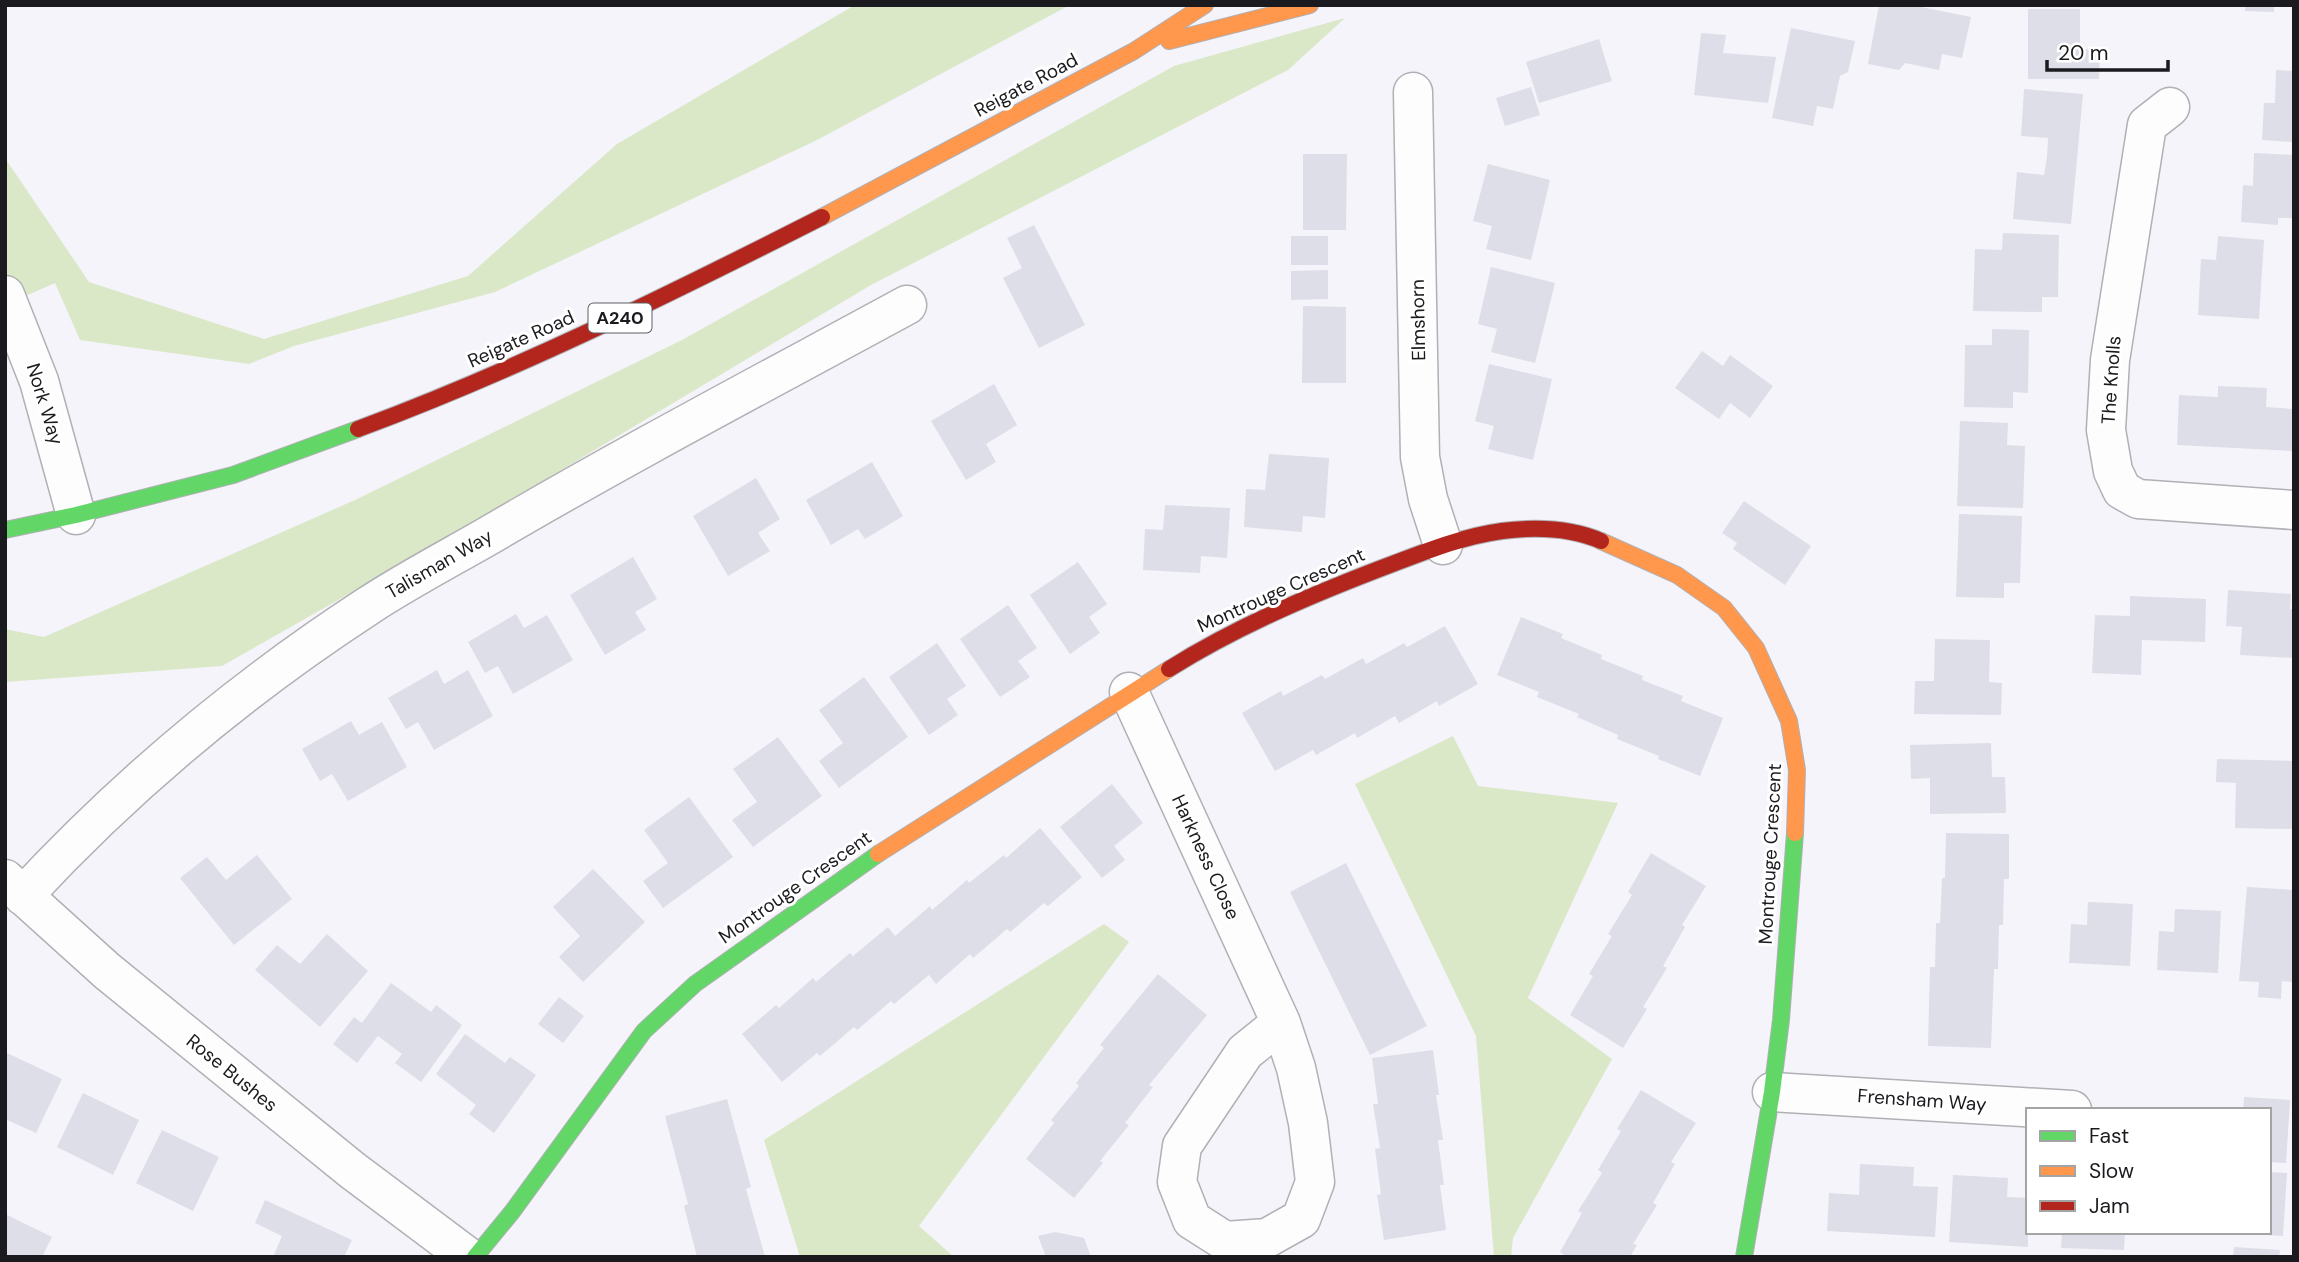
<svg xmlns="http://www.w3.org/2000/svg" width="2299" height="1262" font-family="'DM Sans',sans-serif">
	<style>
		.green { fill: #dae8c8 }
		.building { fill: #dedee9 }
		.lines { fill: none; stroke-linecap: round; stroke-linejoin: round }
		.street-casing { stroke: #b0b0b5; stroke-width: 41 }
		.fast-casing { stroke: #b0b0b5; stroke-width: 18 }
		.slow-casing { stroke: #b0b0b5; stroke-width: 18 }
		.jam-casing { stroke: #b0b0b5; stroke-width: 18 }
		.street { stroke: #fdfdfe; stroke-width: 38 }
		.fast { stroke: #63d668; stroke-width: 16 }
		.slow { stroke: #ff974d; stroke-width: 16 }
		.jam { stroke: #b3261e; stroke-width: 16 }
		.labels { text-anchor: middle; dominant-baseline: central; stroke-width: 6; stroke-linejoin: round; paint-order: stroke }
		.shield { fill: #fff; stroke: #5f5f62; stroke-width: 2 }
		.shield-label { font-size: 18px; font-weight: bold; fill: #1b1b1f }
		.street-label { font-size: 19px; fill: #1b1b1f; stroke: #fff }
	</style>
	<rect width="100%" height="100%" fill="#f4f4fa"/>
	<path class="green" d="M855 5H1070L817 140 495 292 294 346 249 364 80 340 55 283 5 305V158L89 282 264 339 468 276 617 144Z
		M1345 18 1288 70 871 285 437 544 222 666 5 682V629L44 637 355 500 682 340 1174 66Z
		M1453 736 1478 786 1618 803 1528 998 1612 1059 1513 1238 1511 1257H1494L1476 1036 1355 784Z
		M1104 924 1129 942 919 1226 954 1257H800L764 1140Z"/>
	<path class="building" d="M1879 5H1911L1971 17 1962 58 1942 54 1939 70 1905 63 1899 70 1868 64Z
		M2245 5H2274V12L2245 11Z
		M2028 9H2080V49H2100L2099 79H2028Z
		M1791 28 1855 41 1848 72 1840 76 1833 109 1817 106 1813 126 1772 118Z
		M1701 33 1726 35 1723 53 1776 57 1768 103 1694 95Z
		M1599 39 1612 81 1539 103 1526 62Z
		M2276 70 2294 71V142L2262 140 2264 103H2275Z
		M1531 87 1540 115 1505 126 1496 98Z
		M2024 89 2083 94 2071 224 2013 219 2017 172 2044 175 2047 157 2048 138 2021 136Z
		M2254 153 2294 155V218H2278V225L2241 222 2243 185 2253 186Z
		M1303 154H1347L1346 230H1303Z
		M1488 164 1550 180 1531 260 1486 249 1492 226 1473 221Z
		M1034 225 1085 325 1039 348 1003 278 1022 268 1007 238Z
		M2003 233 2059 235 2058 297H2042V312L1973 311 1975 249 2002 250Z
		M1291 236H1328V265H1291Z
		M2218 236 2264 240 2259 319 2198 315 2201 259 2216 260Z
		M1491 267 1555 283 1535 363 1491 352 1497 329 1478 324Z
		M1328 270V299L1291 300V271Z
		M1303 306 1346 307V383H1302Z
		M1992 329 2029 330 2028 393 2013 392V408L1964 407 1965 345H1992Z
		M1702 351 1723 366 1730 355 1773 386 1750 418 1730 403 1719 419 1675 388Z
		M1489 364 1552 379 1533 460 1488 449 1494 426 1475 421Z
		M994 384 1017 425 986 444 996 462 966 480 931 421Z
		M2218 386 2267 388 2266 407 2294 409 2292 451 2177 445 2179 395 2218 397Z
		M1960 421 2008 423 2007 445 2025 446 2023 508 1957 506Z
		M1269 454 1329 458 1325 518 1303 516 1302 532 1244 527 1246 489 1265 490Z
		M872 462 903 516 865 539 858 529 831 545 806 500Z
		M756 478 780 519 758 533 770 551 728 576 693 516Z
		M1744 501 1811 546 1785 585 1733 549 1737 543 1722 533Z
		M1165 505 1230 508 1227 558 1201 556 1200 573 1143 570 1145 529 1163 530Z
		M1959 514 2022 516 2020 583H2004V598L1956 597Z
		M633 557 657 599 635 612 646 630 605 655 570 595Z
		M1078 562 1107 604 1089 617 1100 633 1070 654 1030 595Z
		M2228 590 2291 594 2290 609H2294V658L2240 655 2242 627 2226 626Z
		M2130 596 2206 599 2205 642 2142 640 2141 675 2092 673 2095 615 2130 616Z
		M1008 605 1037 648 1018 661 1030 677 1000 697 960 639Z
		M516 614 524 628 547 615 573 660 513 694 498 666 485 673 468 642Z
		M1521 617 1563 634 1561 638 1602 655 1601 659 1643 676 1642 680 1683 696 1681 701 1723 718 1700 776 1658 759 1659 756 1617 739 1618 735 1577 717 1579 714 1537 697 1539 692 1497 675Z
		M1445 626 1478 684 1439 706 1437 701 1399 723 1395 716 1357 738 1355 733 1316 755 1313 750 1275 771 1242 713 1281 691 1283 696 1322 675 1325 679 1363 658 1366 664 1404 643 1407 647Z
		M1935 639 1990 640 1989 682 2002 683 2001 715 1914 714 1915 681H1934Z
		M937 643 966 686 947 699 958 715 929 735 889 677Z
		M437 670 444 684 468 670 493 716 434 750 418 722 406 729 388 698Z
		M864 677 908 737 839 788 819 761 843 743 819 710Z
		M351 721 359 735 382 722 407 767 348 801 332 774 320 781 302 749Z
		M778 737 822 796 753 847 732 820 757 802 733 769Z
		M1991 743 1992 777H2005L2006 813 1930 814V778L1911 779 1910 745Z
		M2217 759 2294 761V829L2235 828 2236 783 2216 782Z
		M1112 784 1143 823 1114 846 1125 860 1102 878 1060 827Z
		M689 797 733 857 663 908 643 881 668 863 644 830Z
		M1040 828 1082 877 1048 906 1044 903 1010 932 1007 929 973 958 970 954 936 984 929 975 894 1004 891 1001 857 1030 854 1027 820 1056 817 1053 782 1082 742 1034 776 1005 779 1008 813 978 816 982 850 953 853 956 888 927 895 936 930 906 932 910 967 880 969 883 1004 855 1006 858Z
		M1946 833 2009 834V879H2004L2003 925H1999L1998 969H1994L1991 1048 1928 1046 1930 967H1935L1936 923H1940L1942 878H1945Z
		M1651 853 1706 886 1682 925 1685 927 1663 966 1667 968 1643 1007 1647 1009 1623 1048 1570 1015 1593 976 1589 974 1612 936 1608 934 1632 895 1628 892Z
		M257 855 292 899 234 945 180 878 207 857 226 880Z
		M1346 863 1427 1026 1370 1055 1290 892Z
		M593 869 645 922 583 982 559 957 580 936 553 907Z
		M2247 887 2294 890V982L2282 981 2281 999 2258 997 2259 982 2239 981Z
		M2088 902 2133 904 2130 966 2069 963 2071 924 2087 925Z
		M2175 909 2221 911 2218 973 2157 970 2159 931 2174 932Z
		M327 934 368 971 320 1027 255 970 277 945 300 964Z
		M1158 974 1207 1015 1149 1085 1153 1087 1125 1123 1129 1125 1100 1161 1103 1163 1074 1198 1026 1159 1054 1123 1051 1120 1079 1086 1076 1083 1104 1048 1100 1045Z
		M391 983 431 1012 436 1005 462 1025 421 1082 395 1063 402 1054 378 1036 357 1063 333 1044 354 1017 362 1023Z
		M559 997 584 1016 563 1043 538 1024Z
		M465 1034 505 1063 510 1057 536 1075 494 1133 469 1114 476 1105 436 1074Z
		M1433 1050 1439 1095H1436L1443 1140H1438L1444 1185H1440L1446 1230 1384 1240 1377 1195 1381 1194 1375 1149 1380 1148 1373 1104H1378L1372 1058Z
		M5 1052 62 1079 36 1133 5 1119Z
		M1641 1090 1696 1123 1671 1162 1675 1164 1653 1203 1657 1205 1633 1244 1637 1245 1630 1257H1567L1560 1252 1582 1213 1578 1211 1602 1173 1598 1170 1621 1131 1617 1129Z
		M83 1093 139 1120 113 1175 57 1147Z
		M2244 1097 2290 1100 2286 1163 2269 1162V1110H2243Z
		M727 1099 751 1187 746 1189 765 1257H697L684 1206 688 1204 665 1116Z
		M162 1130 219 1157 193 1211 136 1183Z
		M1860 1164 1914 1167 1913 1186 1938 1187 1935 1237 1827 1231 1829 1193 1859 1195Z
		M2269 1172 2287 1173 2283 1236 2250 1234V1232H2269Z
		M1953 1175 2008 1178 2007 1197 2028 1198V1247L1949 1242Z
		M265 1200 352 1240 344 1257H273L282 1236 255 1223Z
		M5 1214 52 1237 42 1257H5Z
		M1055 1232 1084 1238 1091 1257H1046L1038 1236Z
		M2062 1232H2125L2124 1250 2061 1248Z
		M2234 1247 2280 1250 2279 1257H2233Z"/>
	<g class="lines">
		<defs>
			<path id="street" d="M1413 92 1420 457 1428 499 1443 545
				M2170 107 2147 125 2110 360 2106 430 2113 471 2122 490 2138 499 2294 510
				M5 295 39 381 76 515
				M1129 692 1281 1023 1296 1068 1308 1123 1315 1182 1301 1219 1267 1238 1225 1241 1192 1220 1177 1182 1182 1146 1245 1052 1281 1023
				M5 879 107 971 352 1170 468 1257
				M23 896C125 786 242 688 368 606 406 581 448 559 488 536 626 455 767 381 907 305
				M1772 1092 2072 1110"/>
			<path id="fast" d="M5 530 76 515 233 475 358 429
				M475 1257 512 1212 644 1031 695 984 878 854
				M1744 1257 1772 1092 1781 1020 1795 833"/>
			<path id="slow" d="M1169 41 1310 5
				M822 217 1134 51 1205 5
				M1601 541 1677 575 1724 608 1756 648 1789 721 1797 770 1795 833
				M878 854 1169 669"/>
			<path id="jam" d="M358 429C517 370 670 294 822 217
				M1169 669C1239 625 1318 592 1395 563 1429 550 1465 536 1502 531 1534 527 1571 528 1601 541"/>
		</defs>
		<use href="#street" class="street-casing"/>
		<use href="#fast" class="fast-casing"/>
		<use href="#slow" class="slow-casing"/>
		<use href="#jam" class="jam-casing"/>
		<use href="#street" class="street"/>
		<use href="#fast" class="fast"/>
		<use href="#slow" class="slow"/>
		<use href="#jam" class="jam"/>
	</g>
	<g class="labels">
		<rect class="shield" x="588.5" y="303.5" width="63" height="29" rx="5"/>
		<g class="shield-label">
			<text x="620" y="318">A240</text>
		</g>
		<g class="street-label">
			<text transform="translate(1026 85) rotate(-28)">Reigate Road</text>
			<text transform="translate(1418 320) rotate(-91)">Elmshorn</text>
			<text transform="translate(521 339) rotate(-24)">Reigate Road</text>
			<text transform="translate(2111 380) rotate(-86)">The Knolls</text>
			<text transform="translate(45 404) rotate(73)">Nork Way</text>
			<text transform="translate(439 564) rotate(-30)">Talisman Way</text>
			<text transform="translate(1281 590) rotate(-24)">Montrouge Crescent</text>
			<text transform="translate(1770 854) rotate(-87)">Montrouge Crescent</text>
			<text transform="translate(1206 857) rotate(65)">Harkness Close</text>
			<text transform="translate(795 887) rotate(-35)">Montrouge Crescent</text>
			<text transform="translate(232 1073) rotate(39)">Rose Bushes</text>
			<text transform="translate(1922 1100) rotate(4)">Frensham Way</text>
		</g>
	</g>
	<rect width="2299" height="1262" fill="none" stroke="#1b1b1f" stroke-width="14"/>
	<rect x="2026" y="1108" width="245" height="126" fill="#ffffff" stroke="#a4a4a5" stroke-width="2"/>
	<rect x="2040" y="1131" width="35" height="10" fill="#63d668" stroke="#a4a4a5" stroke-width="2"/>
	<text x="2089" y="1143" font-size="21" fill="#1b1b1f">Fast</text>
	<rect x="2040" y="1166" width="35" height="10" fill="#ff974d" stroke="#a4a4a5" stroke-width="2"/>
	<text x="2089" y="1178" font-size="21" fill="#1b1b1f">Slow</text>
	<rect x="2040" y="1201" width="35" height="10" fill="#b3261e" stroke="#a4a4a5" stroke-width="2"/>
	<text x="2089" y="1213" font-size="21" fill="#1b1b1f">Jam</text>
	<path d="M2047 60v10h121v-10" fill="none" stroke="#1b1b1f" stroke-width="3.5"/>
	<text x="2058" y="60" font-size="21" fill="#1b1b1f" stroke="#ffffff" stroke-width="5" paint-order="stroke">20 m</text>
</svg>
